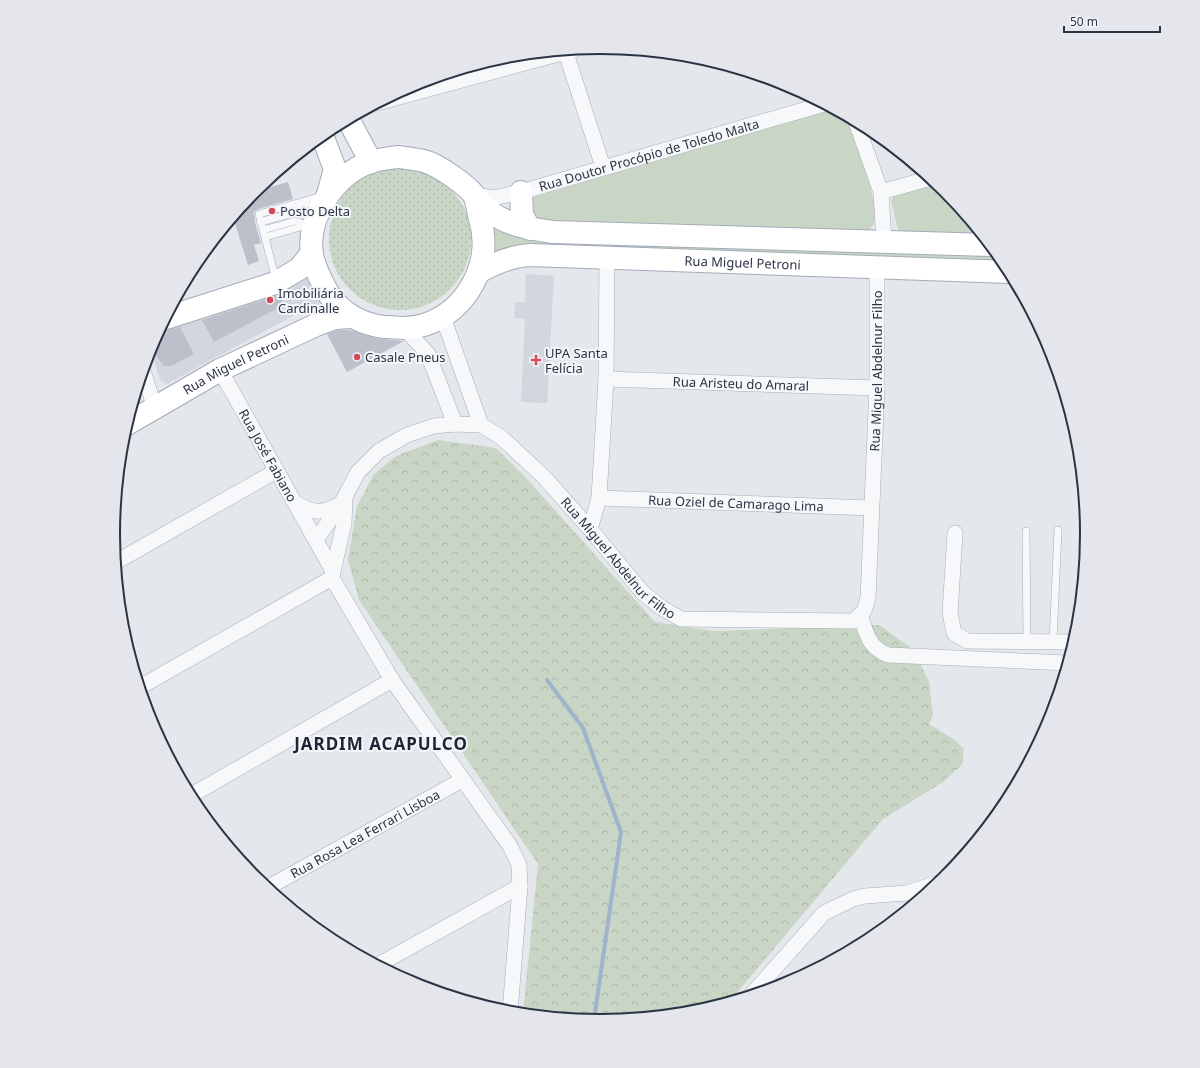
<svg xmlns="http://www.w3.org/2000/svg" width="1200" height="1068" font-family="'Noto Sans',sans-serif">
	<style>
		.built { fill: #d2d6de }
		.grass { fill: url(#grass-dots) }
		.forest { fill: url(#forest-crowns) }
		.park { fill: #c9d6c5 }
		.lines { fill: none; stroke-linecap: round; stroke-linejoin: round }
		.stream { stroke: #9fb4cc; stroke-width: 4 }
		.building { fill: #bbc0ca }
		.service-casing { stroke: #a9aeb7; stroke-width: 8 }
		.minor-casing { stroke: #a9aeb7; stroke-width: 16 }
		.primary-casing { stroke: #a3abb8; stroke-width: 24 }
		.service { stroke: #f7f8fa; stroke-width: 7 }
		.minor { stroke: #f7f8fa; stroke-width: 15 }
		.primary { stroke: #fff; stroke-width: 22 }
		.poi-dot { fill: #d1495b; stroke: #f4f6f9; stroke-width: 1.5 }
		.labels { text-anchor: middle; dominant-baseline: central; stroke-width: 4; stroke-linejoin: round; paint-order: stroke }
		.street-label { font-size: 13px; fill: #2b3445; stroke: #f4f6f9 }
		.poi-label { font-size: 13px; fill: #2b3445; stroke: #f4f6f9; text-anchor: start }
		.district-label { font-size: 17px; font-weight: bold; letter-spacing: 1px; fill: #1d2536; stroke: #f4f6f9 }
		.rim { fill: none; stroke: #2b3445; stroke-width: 2 }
	</style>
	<defs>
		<pattern id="grass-dots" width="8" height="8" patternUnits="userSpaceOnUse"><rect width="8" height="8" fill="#c9d6c5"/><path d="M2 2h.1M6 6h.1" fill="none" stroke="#adb8ab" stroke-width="1.8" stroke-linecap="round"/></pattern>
		<pattern id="forest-crowns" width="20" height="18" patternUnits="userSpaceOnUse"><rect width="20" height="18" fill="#c9d6c5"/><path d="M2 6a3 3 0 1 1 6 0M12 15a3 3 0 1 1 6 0" fill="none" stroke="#adb8ab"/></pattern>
	</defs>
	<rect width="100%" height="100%" fill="#e4e7ec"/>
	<path class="built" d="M306 272 324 306 314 305 300 312 167 384 160 380 150 349 159 330 168 325Z
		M526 274 554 276 547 403 521 402 525 319 514 318 515 302H525Z"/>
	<path class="grass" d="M329 239a71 71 0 1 1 142 0a71 71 0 1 1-142 0Z"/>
	<path class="forest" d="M438 440 496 448 527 479 655 622 714 631 879 625 914 650 929 682 933 714 929 724 955 740 964 749 962 765 943 782 883 819 730 1001 695 1012 600 1021 523 1013 538 864 359 600 348 560 357 506 374 474 396 456Z"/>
	<path class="park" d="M833 109C837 111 843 113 847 117 852 122 877 204 876 213 875 223 873 228 864 233L536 223 529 202 534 197Z
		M935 182 945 190 983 237 903 234 898 230 891 200 894 196Z
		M490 217 494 218 995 251 1005 264 495 255Z"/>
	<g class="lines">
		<path class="stream" d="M547 680 583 728 621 832 594 1020"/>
	</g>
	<path class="building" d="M288 182 293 199 258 209 254 212 255 223 261 243 254 245 259 261 248 265 233 217 254 192Z
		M279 295 284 305 214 342 202 320Z
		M180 327 194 354 171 366H164L154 353 153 344 156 339 165 331Z
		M338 330H350L374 338 404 341 347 372 327 334Z"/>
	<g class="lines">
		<defs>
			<path id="service" d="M260 222 293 213 309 202
				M263 230 295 221 308 225
				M265 237 311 224
				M276 280 259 214 322 196
				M1026 531 1027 642
				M1053 642 1058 530"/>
			<g id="minor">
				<path d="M565 50 603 167"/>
				<path d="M377 103 573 50"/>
				<path d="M856 122 881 192 884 241"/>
				<path d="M881 192 931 178"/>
				<path id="s1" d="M474 195 493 198 521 192 824 104"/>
				<path d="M443 317 481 425"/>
				<path d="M405 329 428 354 455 424"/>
				<path id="s2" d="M220 370 333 571 332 578 392 680 510 846 519 865 520 886 510 1012"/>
				<path d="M143 371 155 408"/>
				<path id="s3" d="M606 379 877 388"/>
				<path id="s4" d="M599 498 871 508"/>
				<path d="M294 502C314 514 320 514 341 504"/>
				<path d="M590 529 599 498 606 379 607 258"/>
				<path d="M955 533 950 613 954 633 967 641 1074 642"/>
				<path id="s5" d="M316 540 341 504 358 472 379 451 407 435 434 426 455 424 481 425 501 437 544 477 590 529 643 593 662 608 681 619 853 621 864 611 868 598 877 388V268"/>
				<path d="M116 562 276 471"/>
				<path d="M333 571 344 524 345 498"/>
				<path d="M860 615C867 634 868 647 888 655L1067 663"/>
				<path d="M140 687 332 578"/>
				<path d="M190 796 392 680"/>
				<path id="s6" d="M267 888 462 780"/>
				<path d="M378 965 520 886"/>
				<path d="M752 994 824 913 853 899 865 896 907 893 938 883"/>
			</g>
			<g id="primary">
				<path d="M348 119 371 162"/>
				<path d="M322 135 335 169 328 194"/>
				<path d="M398 157C407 158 419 159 427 162 439 166 467 185 474 195 477 201 478 212 480 219 493 262 468 311 424 325 411 329 399 328 385 327 363 325 340 313 328 293 322 282 314 268 312 254 306 217 336 173 371 162 379 159 389 158 398 157Z"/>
				<path d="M521 192 522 215 530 229"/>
				<path d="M474 195C480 201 486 208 492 213 510 226 532 229 553 232L990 245"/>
				<path id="s7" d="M479 272C495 263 511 256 530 255L1010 272"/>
				<path d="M166 318 275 283 299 269 311 254"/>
				<path id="s8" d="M127 424 220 370 316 325 335 318 350 317"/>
			</g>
		</defs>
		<use href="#service" class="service-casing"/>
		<use href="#minor" class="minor-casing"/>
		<use href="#primary" class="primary-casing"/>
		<use href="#service" class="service"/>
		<use href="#minor" class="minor"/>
		<use href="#primary" class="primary"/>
	</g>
	<g class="poi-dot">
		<circle cx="272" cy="211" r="4"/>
		<circle cx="270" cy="300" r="4"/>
		<circle cx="357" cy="357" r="4"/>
		<path d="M534 354h4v4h4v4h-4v4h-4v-4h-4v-4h4z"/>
	</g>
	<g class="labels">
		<g class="street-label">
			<text stroke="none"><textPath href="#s1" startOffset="181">Rua Doutor Procópio de Toledo Malta</textPath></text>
			<text stroke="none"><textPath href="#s7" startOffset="267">Rua Miguel Petroni</textPath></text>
			<text stroke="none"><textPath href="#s8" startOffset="124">Rua Miguel Petroni</textPath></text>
			<text stroke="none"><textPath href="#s5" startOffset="926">Rua Miguel Abdelnur Filho</textPath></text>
			<text stroke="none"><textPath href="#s3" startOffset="135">Rua Aristeu do Amaral</textPath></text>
			<text stroke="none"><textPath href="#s2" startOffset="98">Rua José Fabiano</textPath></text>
			<text stroke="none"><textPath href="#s4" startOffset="137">Rua Oziel de Camarago Lima</textPath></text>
			<text stroke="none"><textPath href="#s5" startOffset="410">Rua Miguel Abdelnur Filho</textPath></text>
			<text stroke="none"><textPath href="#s6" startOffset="112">Rua Rosa Lea Ferrari Lisboa</textPath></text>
		</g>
		<g class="poi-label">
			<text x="280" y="211">Posto Delta</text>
			<text x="278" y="293">Imobiliária<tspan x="278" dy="15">Cardinalle</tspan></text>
			<text x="545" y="353">UPA Santa<tspan x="545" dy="15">Felícia</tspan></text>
			<text x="365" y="357">Casale Pneus</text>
		</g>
		<g class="district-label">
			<text x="381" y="743">JARDIM ACAPULCO</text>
		</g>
	</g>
	<path d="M0 0H1200V1068H0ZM120 534a480 480 0 1 1 960 0a480 480 0 1 1-960 0Z" fill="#e4e6eb" fill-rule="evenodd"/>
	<path class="rim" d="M120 534a480 480 0 1 1 960 0a480 480 0 1 1-960 0Z"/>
	<path d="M1064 26v6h96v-6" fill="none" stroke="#2b3445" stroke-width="2"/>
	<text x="1070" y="26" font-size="12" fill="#2b3445" stroke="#f4f6f9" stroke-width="3" paint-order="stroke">50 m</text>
</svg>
